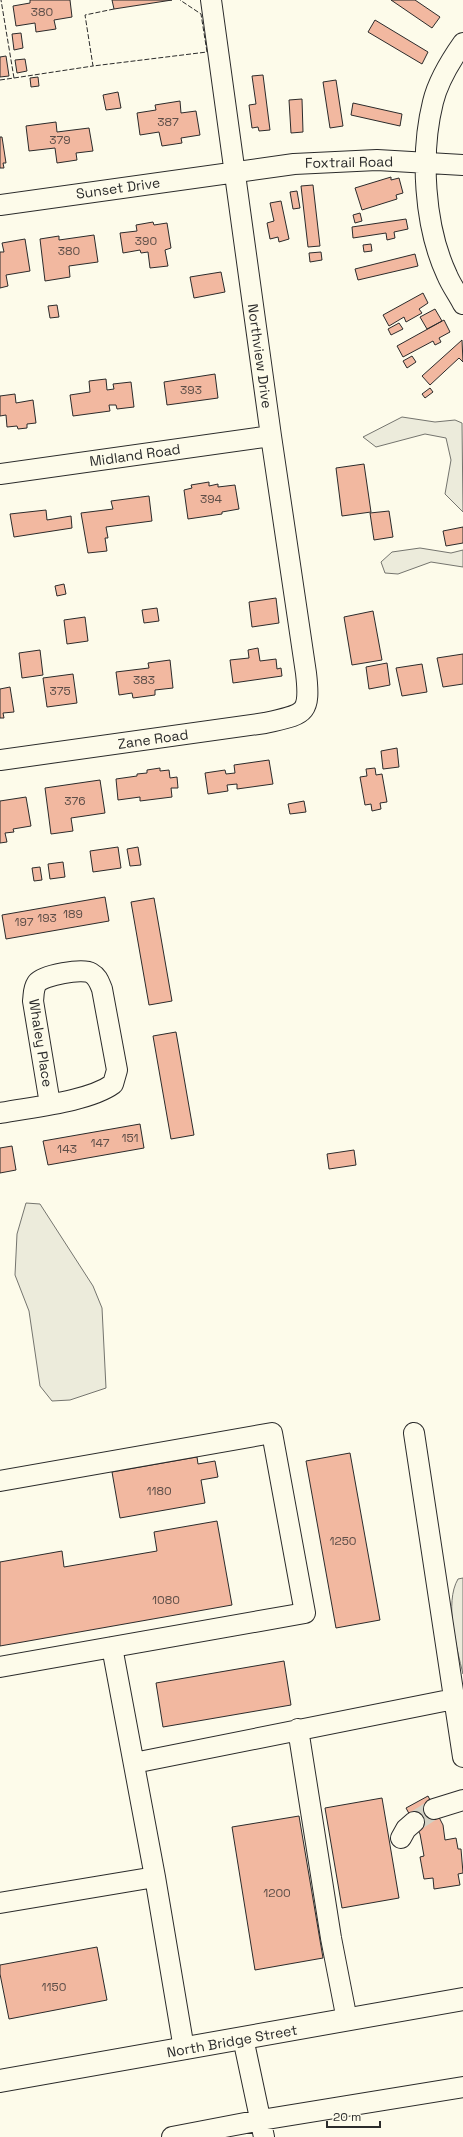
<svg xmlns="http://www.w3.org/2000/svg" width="463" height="2137" font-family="'Space Grotesk',sans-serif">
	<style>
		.green { fill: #ecebdb; stroke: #74746e }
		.building { fill: #f2b8a0; stroke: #2b2b2b }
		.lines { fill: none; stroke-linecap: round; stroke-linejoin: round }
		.minor-tunnel { stroke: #d3d1c4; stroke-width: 20; stroke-dasharray: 20 10; stroke-linecap: butt }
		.minor-casing { stroke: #2b2b2b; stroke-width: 22 }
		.major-casing { stroke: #2b2b2b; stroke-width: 24 }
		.minor { stroke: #fdfbea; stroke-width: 20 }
		.major { stroke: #fdfbea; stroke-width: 22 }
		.fence { stroke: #2b2b2b; stroke-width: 1; stroke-dasharray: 5 2; stroke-linecap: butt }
		.labels { text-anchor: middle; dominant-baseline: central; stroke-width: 3; stroke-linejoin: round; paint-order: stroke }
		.number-label { font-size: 12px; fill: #5d4e48 }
		.street-label { font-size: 14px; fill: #2b2b2b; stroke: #fdfbea }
	</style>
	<rect width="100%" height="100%" fill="#fdfbea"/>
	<path class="green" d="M402 417 435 422 455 420 462 423 463 512 445 494 451 460 446 438 425 434 376 447 363 437Z
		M420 548 451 553 463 550V567L431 562 398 574 385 573 381 562 392 552Z
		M26 1203 40 1204 93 1286 102 1308 106 1388 70 1400 52 1401 40 1386 29 1311 15 1275 17 1234Z
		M463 1578V1674C457 1649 444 1603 458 1579Z"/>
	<path class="building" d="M30 0H70L72 17 54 20 56 29 36 32 35 23 16 26 13 6 30 3Z
		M112 0H172L114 9Z
		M391 0H415L440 17 432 28Z
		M375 20 428 52 422 64 368 32Z
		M21 33 23 48 14 50 12 34Z
		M6 56 9 76 0 77V57Z
		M25 59 27 71 17 73 15 60Z
		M263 75 270 130 259 131 258 127 252 128 249 105 256 104 252 76Z
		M38 77 39 86 31 87 30 78Z
		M336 80 343 126 330 128 323 82Z
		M118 92 121 108 106 110 103 95Z
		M302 99 303 132 291 133 289 100Z
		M180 101 181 113 196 111 200 135 181 138 182 143 162 146 159 132 140 135 137 113 156 110 155 105Z
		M353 103 402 114 400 126 351 115Z
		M56 122 57 132 89 128 93 151 76 153 77 160 57 163 55 148 29 151 26 126Z
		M0 137H2L6 163H3L4 168H0Z
		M391 177V180L399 178 403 193 396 195 397 199 362 210 355 188Z
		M313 185 320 246 308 247 301 186Z
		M297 191 300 208 293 209 290 192Z
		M281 201 289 239 279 242 278 237 270 239 267 223 274 221 270 203Z
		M360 213 362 221 355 223 353 215Z
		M406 219 408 229 394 232 395 238 387 240 386 233 353 238 352 227Z
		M153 222 154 225 167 223 171 248 165 250 168 266 150 268 148 252 141 253 140 250 123 253 120 233 137 231 136 225Z
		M94 235 98 262 69 266 70 277 45 281 40 239 59 236V240Z
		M25 239 30 271 6 275 8 286 0 288V252H4L2 243Z
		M371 244 372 251 364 252 363 245Z
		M321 252 322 260 310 262 309 253Z
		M415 254 418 266 358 280 355 269Z
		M221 272 225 292 194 298 190 277Z
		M423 293 428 303 419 309 422 313 406 322 404 317 389 326 383 315Z
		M57 305 59 317 50 318 48 306Z
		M435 309 442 321 427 329 420 317Z
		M444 320 450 332 439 338 441 342 435 345 433 341 403 357 397 346Z
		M399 323 403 329 391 335 388 329Z
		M462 340 463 362 459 358 430 385 422 376Z
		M412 356 416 362 407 368 403 361Z
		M215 374 218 398 167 405 164 382Z
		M106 379 107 390 114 389 113 384 131 382 134 407 117 409 116 405H109L110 411 73 416 70 395 90 392 89 381Z
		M430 388 433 392 425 398 422 394Z
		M15 394 16 403 33 400 36 423 27 424V428L18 429 17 426 7 427 6 415 0 416V396Z
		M364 464 371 512 342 516 336 468Z
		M209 482V486L218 484V487L235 485 239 509 222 512V514L188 519 184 490 192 488 191 485Z
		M149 496 152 521 106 527 108 538H105L107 551 88 553 81 513 113 509 111 501Z
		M46 510 47 520 71 516 72 528 14 537 10 514Z
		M389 511 393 537 374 540 370 513Z
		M463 527V543L446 546 443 531Z
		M64 584 66 594 57 596 55 586Z
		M276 598 279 623 252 627 249 602Z
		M157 608 159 621 144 623 142 610Z
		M373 611 382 660 352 665 344 617Z
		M85 617 88 641 67 644 64 620Z
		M258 648 260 661 276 659 277 669 281 668 282 676 233 683 230 660 249 658 248 650Z
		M40 650 43 675 22 678 19 653Z
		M463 654V684L443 687 437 658Z
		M170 660 173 688 155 690V695L133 698 132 693 119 695 116 672 149 668 148 663Z
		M387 663 390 685 369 689 366 667Z
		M422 664 427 692 402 696 396 668Z
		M73 674 77 703 47 707 43 678Z
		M10 687 14 712 3 713 4 718H0V689Z
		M397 748 399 767 383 769 381 751Z
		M269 760 273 784 237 789V784L227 785 228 791 208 794 205 773 225 770 226 774 235 773 234 765Z
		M160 768V771L169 770 170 778 177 777 178 788H171L172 797 140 801V797L118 800 116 779 137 776V774L147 773V770Z
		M375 768 376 775 382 774 387 802 380 803 381 809 372 811 371 804 365 805 360 777 367 776 366 769Z
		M100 780 105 813 71 818 73 831 51 834 45 788Z
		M26 797 31 826 13 829 14 832 5 833 7 842 0 843V801Z
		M304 801 306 812 290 814 288 804Z
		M118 847 121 868 93 872 90 851Z
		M138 847 141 865 130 866 127 849Z
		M63 862 65 877 50 879 48 864Z
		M40 867 42 880 34 881 32 868Z
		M105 897 109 921 6 939 2 915Z
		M154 898 172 1001 149 1005 131 902Z
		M176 1032 194 1135 171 1139 153 1036Z
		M140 1124 144 1148 48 1165 43 1141Z
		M12 1146 16 1170 0 1173V1148Z
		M354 1150 356 1165 329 1169 327 1154Z
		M350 1453 380 1620 336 1628 306 1461Z
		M197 1457 198 1464 215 1461 218 1477 201 1480 205 1503 120 1518 112 1472Z
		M217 1521 232 1605 0 1646V1562L62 1551 64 1567 157 1551 154 1532Z
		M284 1661 291 1705 163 1727 156 1683Z
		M428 1796 443 1825 445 1840 456 1838 458 1849H461L463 1873 458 1874 460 1885 434 1889 433 1878 424 1879 420 1857 424 1856 420 1834 406 1808Z
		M382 1798 399 1898 342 1908 325 1808Z
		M299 1816 323 1958 255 1970 232 1827Z
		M97 1947 107 2000 9 2019 0 1974V1965Z"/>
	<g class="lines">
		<path class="minor-tunnel" d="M414 1822 434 1809"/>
		<defs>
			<path id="minor" d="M463 43C451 60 438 81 433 102 420 154 424 226 447 275 451 285 458 294 463 304
				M0 205 294 164 377 160 463 165
				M0 474 271 436
				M0 760 265 723C304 714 311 716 306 673L271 436 211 0
				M0 1113C31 1107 88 1102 113 1084L117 1070 102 989C99 982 98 977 91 973 83 968 43 975 37 983 33 989 34 994 33 1001L50 1104
				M414 1433 463 1757
				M0 1481 272 1433 305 1613 0 1667
				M112 1647 155 1877 184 2049
				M298 1729 331 1938 347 2020
				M134 1763 454 1699
				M434 1809 463 1800
				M401 1838 406 1829 414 1822
				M0 1903 155 1877
				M243 2038 264 2137
				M172 2137 261 2120 463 2087"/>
			<path id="major" d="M0 2081 463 1999"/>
		</defs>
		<use href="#minor" class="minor-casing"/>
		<use href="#major" class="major-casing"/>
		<use href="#minor" class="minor"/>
		<use href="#major" class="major"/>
		<path class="fence" d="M114 9 85 15 93 66 207 52 201 14 180 0
			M14 78 93 66
			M0 80 14 78 1 0"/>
	</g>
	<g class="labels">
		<g class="number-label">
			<text x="42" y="12">380</text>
			<text x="168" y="122">387</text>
			<text x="60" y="140">379</text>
			<text x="146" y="241">390</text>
			<text x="69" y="251">380</text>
			<text x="191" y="390">393</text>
			<text x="211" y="499">394</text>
			<text x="144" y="680">383</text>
			<text x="60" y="691">375</text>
			<text x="75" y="801">376</text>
			<text x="73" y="914">189</text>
			<text x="47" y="918">193</text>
			<text x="24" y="922">197</text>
			<text x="130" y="1138">151</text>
			<text x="100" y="1143">147</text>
			<text x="67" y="1149">143</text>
			<text x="159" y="1491">1180</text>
			<text x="343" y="1541">1250</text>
			<text x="166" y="1600">1080</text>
			<text x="277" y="1893">1200</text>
			<text x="54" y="1987">1150</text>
		</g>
		<g class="street-label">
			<text transform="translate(349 162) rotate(-1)">Foxtrail Road</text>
			<text transform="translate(118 188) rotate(-8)">Sunset Drive</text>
			<text transform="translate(260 356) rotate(82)">Northview Drive</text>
			<text transform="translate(135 455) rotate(-8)">Midland Road</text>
			<text transform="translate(153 739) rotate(-8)">Zane Road</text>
			<text transform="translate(41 1043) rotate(81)">Whaley Place</text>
			<text transform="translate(232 2041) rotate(-10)">North Bridge Street</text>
		</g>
	</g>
	<path d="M327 2121v6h53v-6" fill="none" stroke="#2b2b2b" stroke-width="2"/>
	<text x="333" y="2121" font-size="12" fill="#2b2b2b" stroke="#fdfbea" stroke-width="3" paint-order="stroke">20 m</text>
</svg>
